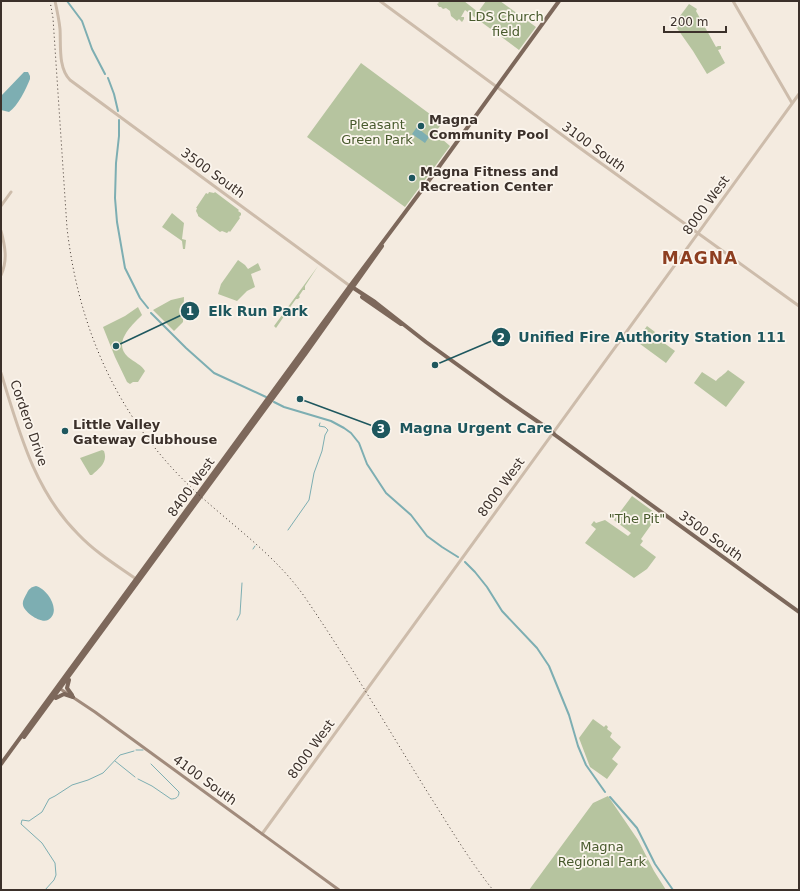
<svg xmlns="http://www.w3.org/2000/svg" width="800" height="891" font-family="'DejaVu Sans',sans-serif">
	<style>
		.green { fill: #b6c49f }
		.water { fill: #7daeb2 }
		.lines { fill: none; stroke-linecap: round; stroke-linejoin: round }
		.stream { stroke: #7daeb2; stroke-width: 1 }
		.canal { stroke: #7daeb2; stroke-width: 2 }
		.tertiary { stroke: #cdbcab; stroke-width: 3 }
		.secondary { stroke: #a18b7c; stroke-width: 3 }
		.primary { stroke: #7d685b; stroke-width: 4 }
		.rail { stroke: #3b302a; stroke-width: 1; stroke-dasharray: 1 3; stroke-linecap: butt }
		.poi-dot { fill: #1e575e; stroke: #fbf5ed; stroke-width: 1.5 }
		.labels { text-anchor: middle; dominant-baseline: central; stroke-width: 3.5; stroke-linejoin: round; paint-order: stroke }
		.park-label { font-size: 13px; fill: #485a2d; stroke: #fbf5ed }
		.poi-label { font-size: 13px; font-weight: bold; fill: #3b302a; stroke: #fbf5ed; text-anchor: start }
		.street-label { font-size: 13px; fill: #3b302a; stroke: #fbf5ed }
		.district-label { font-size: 17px; font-weight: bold; letter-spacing: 1px; fill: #8d3e20; stroke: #fbf5ed }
		.leader { fill: none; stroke: #1e575e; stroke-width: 1.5 }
		.callout-dot { fill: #1e575e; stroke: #fbf5ed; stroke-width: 1.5 }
		.mark-label { font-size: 12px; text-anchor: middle; font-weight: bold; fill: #fff }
		.callout-label { font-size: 14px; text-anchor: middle; font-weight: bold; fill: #1e575e; stroke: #fbf5ed; stroke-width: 3.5; stroke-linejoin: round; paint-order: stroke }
	</style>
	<rect width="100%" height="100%" fill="#f4ebe0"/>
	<path class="green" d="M437 1H464L478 12 486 1H500L536 27 519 50 465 10 461 17H464V19L462 22 459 19 457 21 451 16 450 11 446 8 443 9 441 7H439L437 4 439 3Z
		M689 4 697 9 696 11 716 47 718 46H721V49L718 50 725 63 707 74 693 51 674 24Z
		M361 63 442 123 435 133 450 146 405 207 307 137Z
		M209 192 214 193 215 192 239 210 238 211 241 213V215L239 217 240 218 230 232 229 231 227 233 222 231 220 232 198 216V215L196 211 197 208H196L206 193 208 194Z
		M172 213 184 223 182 239 186 240 185 249H183L182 241 162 227Z
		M238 260 245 265 248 269 258 263 261 270 251 274 255 287 247 291 237 301 218 294 221 284Z
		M318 266 305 286V290H303L299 296 300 297 298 299H296L288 310 289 311H288V313L287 312 276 328 274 326Z
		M184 297 183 322 174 331 153 310 171 300Z
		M138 307 142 315C132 325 112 343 128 357 134 362 142 365 145 371L138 382H133L130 384 127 382 115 357 103 327 125 316Z
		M647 326 655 332 653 335 675 351 666 363 636 341Z
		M728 370 745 382 726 407 694 383 702 372 716 381C719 377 724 375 728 370Z
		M102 450 104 451C108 462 100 468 92 475H90L80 458Z
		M632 496 658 515 641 539 643 541 640 545 656 557 647 569 634 578 585 543 596 529 591 525 594 521 596 523 605 520 628 536 631 533 614 520Z
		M593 719 604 727 606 725 608 727 607 729 612 733 610 737 621 747 612 759 618 764 607 779 590 767 579 738Z
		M608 796 638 840 654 871 666 890H529L593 803Z"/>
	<path class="water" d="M24 72H28L30 76V79C26 89 18 106 9 112L1 110V96Z
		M417 123 422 125 424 129 420 130 429 137 425 143 412 134 417 127Z
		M36 586C48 589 62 612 48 620 41 624 24 612 23 605 22 601 25 597 27 593 29 589 31 587 36 586Z"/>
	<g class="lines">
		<path class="stream" d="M288 530 309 500 314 473 322 451 325 435 328 430 325 427 319 426 320 423
			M253 549 255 546
			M237 620 240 614 242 583
			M136 750H143
			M115 761 135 777
			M138 779 152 786 171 799C176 799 179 797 179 792L151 764
			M45 890 54 880 56 875 55 863 42 843 21 824 22 820 29 821 42 812 49 799 55 796 72 785 88 780 103 773 120 755 134 751"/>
		<path class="canal" d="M67 1 82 21 92 49 105 74
			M108 78 114 94 118 111
			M119 120V136L116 163 115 198 117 222 125 268 140 298 148 308
			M151 313 186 348 214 373 266 397
			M274 402 284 407 331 421 344 428 351 433 359 443 367 464 386 493 411 515 427 536 442 547 458 557
			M465 562 475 572 487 587 502 611 537 648 549 666 569 715 578 746 586 765 605 792
			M610 797 637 828 655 864 673 890"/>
		<path class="tertiary" d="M55 1C57 10 59 19 60 29 61 45 58 68 70 80L350 286
			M380 1 577 146 799 306
			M733 1 792 103
			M1 206 11 192
			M1 231C5 246 8 260 1 275
			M1 373C19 431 34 490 78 534 95 552 116 565 136 579
			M262 834 799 94"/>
		<path class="secondary" d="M59 688 95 712 339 890"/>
		<path class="primary" d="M352 287 375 302 426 342 505 399 550 430 555 435 799 612
			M362 297 401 324
			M69 680 67 688 72 695
			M56 698 64 694 73 697
			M24 737 306 353 382 246
			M1 764 350 286 433 175 559 1"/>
		<path class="rail" d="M50 1 53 18 67 228C79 332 120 422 197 493 233 526 275 555 304 596 348 660 387 727 428 793 449 826 469 860 493 890"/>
	</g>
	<g class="poi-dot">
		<circle cx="421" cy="126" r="4"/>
		<circle cx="412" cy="178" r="4"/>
		<circle cx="65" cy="431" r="4"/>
	</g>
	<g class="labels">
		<g class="park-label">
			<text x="506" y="16">LDS Church<tspan x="506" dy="15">field</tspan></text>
			<text x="377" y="124">Pleasant<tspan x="377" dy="15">Green Park</tspan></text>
			<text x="637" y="518">"The Pit"</text>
			<text x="602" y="846">Magna<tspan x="602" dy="15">Regional Park</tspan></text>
		</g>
		<g class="poi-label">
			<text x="429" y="119">Magna<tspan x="429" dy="15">Community Pool</tspan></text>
			<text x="420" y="171">Magna Fitness and<tspan x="420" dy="15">Recreation Center</tspan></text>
			<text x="73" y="424">Little Valley<tspan x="73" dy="15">Gateway Clubhouse</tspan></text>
		</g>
		<g class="street-label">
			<text transform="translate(594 147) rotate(36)">3100 South</text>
			<text transform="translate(213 173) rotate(36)">3500 South</text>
			<text transform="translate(706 205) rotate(-54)">8000 West</text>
			<text transform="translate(29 423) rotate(71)">Cordero Drive</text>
			<text transform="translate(191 487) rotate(-54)">8400 West</text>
			<text transform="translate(501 487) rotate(-54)">8000 West</text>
			<text transform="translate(711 536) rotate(36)">3500 South</text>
			<text transform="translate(311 749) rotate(-54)">8000 West</text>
			<text transform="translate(205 780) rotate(36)">4100 South</text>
		</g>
		<g class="district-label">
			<text x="700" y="258">MAGNA</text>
		</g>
	</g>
	<path class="leader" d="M116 346L190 311M435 365L501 337M300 399L381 429"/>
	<g class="callout-dot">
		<circle cx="116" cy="346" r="4"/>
		<circle cx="435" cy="365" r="4"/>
		<circle cx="300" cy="399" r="4"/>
		<circle cx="190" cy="311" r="10"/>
		<circle cx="501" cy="337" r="10"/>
		<circle cx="381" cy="429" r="10"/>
	</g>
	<g class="mark-label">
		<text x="190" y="315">1</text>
		<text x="501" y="342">2</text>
		<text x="381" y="433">3</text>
	</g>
	<g class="callout-label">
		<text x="258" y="316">Elk Run Park</text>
		<text x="652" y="342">Unified Fire Authority Station 111</text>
		<text x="476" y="433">Magna Urgent Care</text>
	</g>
	<rect width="800" height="891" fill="none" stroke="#3b302a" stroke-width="4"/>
	<path d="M664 26v6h62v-6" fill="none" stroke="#3b302a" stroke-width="2"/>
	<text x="670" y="26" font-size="12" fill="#3b302a" stroke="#fbf5ed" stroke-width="3" paint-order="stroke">200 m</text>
</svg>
